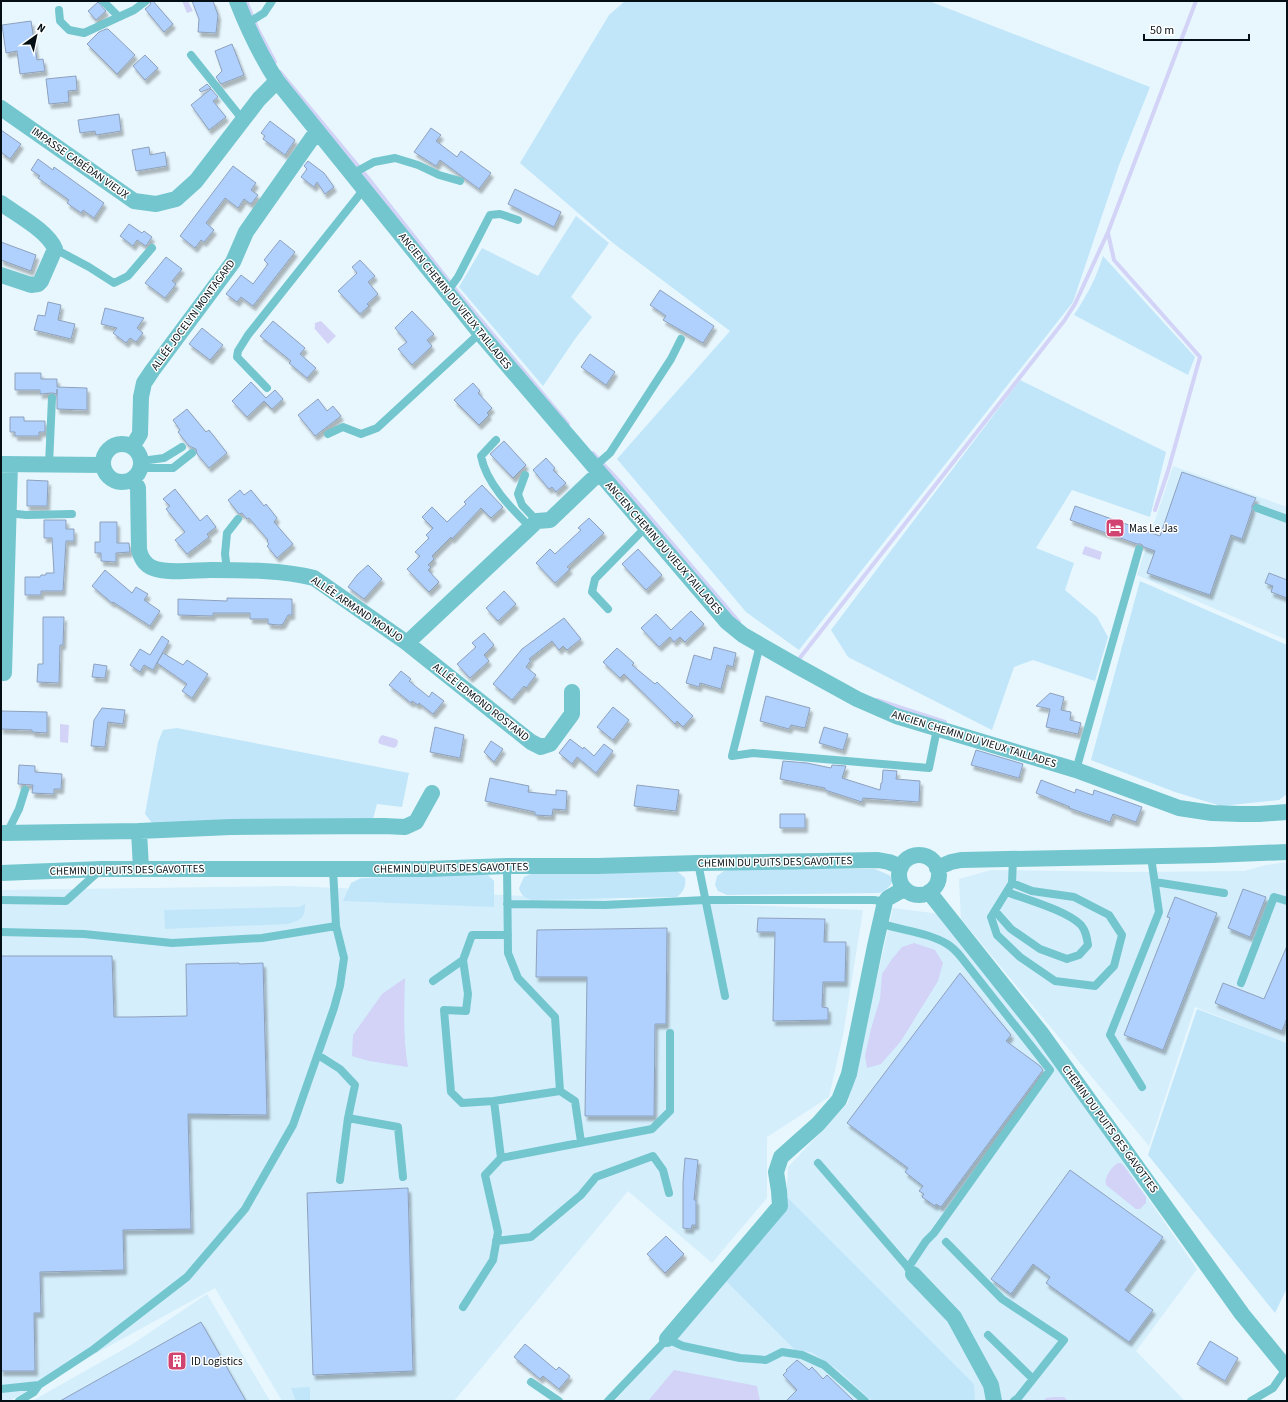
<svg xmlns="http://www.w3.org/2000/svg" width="1288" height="1402" font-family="'Source Sans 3',sans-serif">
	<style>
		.built { fill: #d4eefc }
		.green { fill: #c1e6f9 }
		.water { fill: #d2d3f6 }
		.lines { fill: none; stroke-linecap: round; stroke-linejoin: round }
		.stream { stroke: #d2d3f6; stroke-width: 4 }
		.building { fill: #b0d0fe; stroke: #8ea1bc; filter: url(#shadow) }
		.lane { stroke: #73c6ce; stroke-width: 8 }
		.street { stroke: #73c6ce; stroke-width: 16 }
		.labels { text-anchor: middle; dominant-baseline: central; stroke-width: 3; stroke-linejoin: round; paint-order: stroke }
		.street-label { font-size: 11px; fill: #040f15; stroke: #fff }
		.poi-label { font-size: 11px; fill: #040f15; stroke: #fff; text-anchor: start }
	</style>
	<defs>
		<filter id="shadow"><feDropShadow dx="2.5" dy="4.5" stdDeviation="1" flood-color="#0004"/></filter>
	</defs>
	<rect width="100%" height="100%" fill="#e8f7fe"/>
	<path class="built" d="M1173 466 1287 507V640L1137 575Z
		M1287 862V1043L1195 1007 1149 1146 961 919 959 879 991 870 1131 872 1244 871 1266 865Z
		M290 886 863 910 843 1035 829 1097 767 1137V1198L712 1263 628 1191 454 1401H282L215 1288 9 1401H1V890Z
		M893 908 940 914 1063 1076 1197 1269 1136 1351 1185 1401H615L786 1207 788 1167 848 1103Z
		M207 1294 270 1401H32L131 1345Z"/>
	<path class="green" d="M625 1H929L1150 87 1119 165 1073 302 799 650 746 612 617 459 730 331 613 243 520 163 609 15Z
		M576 216 609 243 571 297 592 317 575 339 543 386 459 287 482 248 538 276Z
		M1103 256 1195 357 1188 375 1074 315C1087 295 1096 279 1103 256Z
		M1020 380 1166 452 1150 517 1072 490 1036 548 1074 563 1065 590 1097 617 1108 637 1095 681 1033 660 1014 667 992 730 848 657 831 630Z
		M1140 581 1287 645V794L1279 800 1221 806 1175 792 1091 760Z
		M177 728 409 773 402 807 377 804 373 819 152 823 145 814 158 742 163 730Z
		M738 869H875L889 875 893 880C890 887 887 889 880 893L727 895 718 891 715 885 717 876 724 871Z
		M677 871 685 878C686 887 684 891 677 897L532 900C524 898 521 895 519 888L524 877 533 873Z
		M477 874 488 875 494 881V907L343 901 351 883 361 878Z
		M305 904C305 918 301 920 288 924L165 929 164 910 299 907Z
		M1197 1009 1287 1043 1286 1049 1287 1050V1288L1275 1313 1148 1155Z
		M788 1198 974 1384 975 1399 973 1401H872L837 1369 811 1352 795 1350 725 1280 783 1207Z
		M310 1387V1401H296L291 1388Z"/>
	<path class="water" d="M182 1H188L193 11 187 13Z
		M321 321 336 336 328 344 314 328 315 327V323Z
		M1085 546 1102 552 1100 560 1082 554Z
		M60 724 69 725 68 743 60 742Z
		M382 735 396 739 398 741 397 746 394 748 380 744 378 742 380 737Z
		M914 943 935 950 943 963 938 981 901 1041 881 1064 867 1068 865 1056 871 1029 880 999 882 974 892 959 902 947Z
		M405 978C404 1008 403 1038 408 1067L369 1061 352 1056 353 1035 382 994Z
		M1118 1163H1121L1124 1166 1146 1197V1203L1140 1209H1136L1106 1185C1104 1178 1111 1167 1118 1163Z
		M674 1370 757 1386 760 1401H648Z
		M1054 1397H1064L1068 1401H1043L1046 1398Z"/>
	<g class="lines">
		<path class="stream" d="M246 1 258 30 275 62
			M280 72 368 178 459 294 568 424
			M1108 233 1114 260 1200 357 1168 471 1155 510
			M593 453 619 481 739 622
			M799 659 1064 321 1075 304 1108 232 1196 1
			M877 700 945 722"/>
	</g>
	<path class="building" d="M151 1H153L173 24 164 32 145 9 150 5Z
		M192 1H213L218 15 216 33 198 32 199 19Z
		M98 2 106 11 96 20 88 11Z
		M31 21 37 60 43 59 45 71 20 74 17 51 6 53 2 25Z
		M106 29H108L135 55 117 74 87 44 99 32Z
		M232 44 244 75 221 84 216 77 222 71 215 51Z
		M145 55 158 68 145 80 133 66Z
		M76 76 77 90 68 91 69 102 49 104 46 79Z
		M207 84 211 88 201 92 199 90Z
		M211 89 218 97 213 101 226 117 209 130 191 105Z
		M119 114 121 131 96 135 95 131 80 133 78 120Z
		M270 121 295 140 285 155 263 139 265 136 261 133Z
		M431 128 441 135 436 141 457 157 461 151 491 173 479 189 440 160 436 166 414 152Z
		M1 130 21 144 10 159 1 152Z
		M149 147 150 155 165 152 167 166 136 171 132 150Z
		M38 159 53 170 54 167 104 203 94 218 83 210 81 213 67 203 69 200 38 178 40 176 31 170Z
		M308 161 324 173 334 187 325 194 317 182 314 187 301 177 307 169 304 166Z
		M233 166 256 183 251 190 258 195 251 204 244 199 238 208 225 198 206 223 214 230 204 242 201 240 195 248 180 236Z
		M515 189 561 212 554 227 508 204Z
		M129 224 142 233 144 231 152 237 146 246 137 240 133 246 120 236Z
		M280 240 295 252 253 306 241 297 237 302 226 294 241 275 253 284 268 264 264 260Z
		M1 242 36 255 31 271 1 260Z
		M166 257 182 269 172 281 176 284 165 298 145 283Z
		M360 260 375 276 368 282 378 294 367 304 369 306 360 314 338 291 357 273 352 267Z
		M660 290 714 326 703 343 663 320 666 316 650 305Z
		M48 302 61 305 58 320 75 324 71 339 34 330 38 315 45 316Z
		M105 308 144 318 137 328 143 333 136 342 130 338 126 343 113 333 117 328 101 324Z
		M412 311 434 334 427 340 432 346 412 365 398 349 407 342 395 328Z
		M273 321 305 348 300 354 316 368 307 378 289 363 291 361 260 336Z
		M202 328 223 345 210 360 189 344Z
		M590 354 615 372 606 385 581 367Z
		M15 373H41V379H57V387L87 388V410L57 409V389V394L52 393 40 394V390H15Z
		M251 382 266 398 275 390 283 399 272 409 264 401 247 417 232 401Z
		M473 383 480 391 478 393 492 408 487 413 489 415 479 425 454 400Z
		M318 399 327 411 333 406 341 416 315 436 298 415Z
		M187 409 206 432 209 430 227 453 209 468 197 454 196 449 189 446 178 432 180 430 173 420Z
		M10 417H24V421H45V432H39V436H15V432H10Z
		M504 441 526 465 513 478 490 454Z
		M546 458 555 468 553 470 566 483 556 492 552 487 549 489 533 470Z
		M1182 472 1256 498 1252 506V510L1242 539 1231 535 1210 595 1147 573 1155 551 1144 547 1141 544H1137L1070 520 1075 506 1160 536Z
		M27 480 48 481 47 506H27Z
		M482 485 503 507 491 518 481 508 452 539 451 537 432 556 434 559 428 565 431 567 428 570 439 582 429 592 407 569 420 556 415 552 429 538 426 535 433 528 422 517 432 507 447 522 466 504 464 502Z
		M175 489 200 521 207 515 216 527 207 534 209 537 187 554 175 540 185 532 166 509 170 506 163 499Z
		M240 490 244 495 251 490 264 506 266 504 277 518 274 522 293 544 277 558 267 546 269 544 267 541 268 540 249 518 247 519 242 513 239 514 228 500Z
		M589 518 604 533 567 567 570 569 555 583 536 563 550 549 555 554 581 530 578 528Z
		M44 520H66V529H74V541H66L63 591H41V595H25V577H40L41 575H46V573H54L52 538H44Z
		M100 522H117V543H129L130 552 116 553V562L101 561V553H95V542H100Z
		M638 549 662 575 646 590 622 564Z
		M368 565 382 579 364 599 348 587 357 575Z
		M105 570 132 593 136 587 148 594 144 600 160 611 150 626 113 602 112 603 92 586Z
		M1269 573 1287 580V598L1271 592 1273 586 1265 583Z
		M504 591 516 604 498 621 486 608Z
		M227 598 292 599V615H288L283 624 280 625 268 624V619H250V613H213V616L178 615V599L227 601Z
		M691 611 704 624 685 642 680 637 674 642 670 637 659 647 641 628 656 614 671 630Z
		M43 617H64L63 645H60L59 683 37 682 38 664H43Z
		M564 618 581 639 567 650 563 646 559 650 552 641 529 659 531 660 526 667 536 675 526 688 524 686 512 700 493 684 522 649Z
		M484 633 494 645 484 655 489 661 470 678 457 664 476 647 472 643Z
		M162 636 169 641 153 670 144 665 140 672 130 665 140 649 150 655Z
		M714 647 736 653 733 667 727 665 721 689 700 683 699 687 686 683 694 655 711 660Z
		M617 648 634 663 632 665 655 684 657 682 693 716 683 727 677 721 675 724 624 674 620 678 603 662Z
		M163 653 183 665 187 660 208 674 192 698 182 691 187 684 157 663Z
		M94 664 107 666 105 678 92 677Z
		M401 671 411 679 409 681 429 697 432 692 444 701 433 714 419 703 418 705 412 701 411 703 389 685Z
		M1050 693 1064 697 1061 710 1071 712 1070 720 1081 723 1078 734 1046 727 1050 709 1036 706Z
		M766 696 810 708 805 728 791 725 789 729 760 721Z
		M613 707 629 720 613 740 597 727Z
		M102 708 125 710 123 724 108 722 105 747 91 746 94 720Z
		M1 711 47 712V733L32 732V730L1 729Z
		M435 727 464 735 460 758 430 752Z
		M824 727 848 734 843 750 819 743Z
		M570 739 583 749 584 747 594 756 604 744 613 751 596 773 577 757 572 764 559 753Z
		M491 741 503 749 494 762 484 752Z
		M976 750 1023 764 1019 778 971 765Z
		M783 761 807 763 831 768 832 765 846 766 842 778 880 790 881 783H882L883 770 897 771 896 779 920 781 919 802 863 798 862 802 825 790V788L780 779Z
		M19 765 35 766V772L62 774 61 789H54V794L32 793 33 785 18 784Z
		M490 778 529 786 528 792 556 795V790L567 791 566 810 553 809 552 816 535 815V812L485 801Z
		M1041 780 1075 793 1076 789 1093 795 1094 790 1142 807 1136 822 1113 814 1110 822 1069 808 1070 807 1036 793Z
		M637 785 679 790 676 811 634 806Z
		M780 814H805V828H780Z
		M1243 889 1266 897 1250 937 1228 928Z
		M1175 897 1217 913 1163 1050 1124 1035 1170 918 1167 917Z
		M758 918 825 919 824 942H846L845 982H823L822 1007 828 1008V1020L773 1021 775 932H757Z
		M667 928 666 1024H655L654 1116H585L587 977H536L537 930Z
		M1287 946V1018L1282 1031 1215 1003 1223 983 1264 999Z
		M1 956H112L114 1017H133L187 1016 186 964 239 963V964L263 963 267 1115 188 1114 191 1229 123 1230 124 1270 40 1272 41 1313H34L35 1371H1Z
		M960 973 1011 1035 1006 1041 1040 1066 1043 1070 941 1207 936 1204 935 1206 922 1197 924 1194 919 1191 923 1186 905 1172 908 1168 847 1123Z
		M685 1158 698 1160 694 1200H696V1225H692L691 1229 683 1228V1182Z
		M1070 1170 1163 1237 1125 1290 1153 1310 1129 1342 1046 1283 1050 1277 1033 1264 1011 1294 991 1279Z
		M408 1188 413 1371 313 1375 307 1193Z
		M666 1236 684 1254 665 1273 647 1254Z
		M201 1322 246 1401H60Z
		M1210 1341 1238 1358 1225 1381 1197 1364Z
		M525 1344 556 1370 559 1367 570 1376 559 1389 543 1376 540 1379 514 1357Z
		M797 1360 809 1370 812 1367 823 1379 827 1375 854 1401H786L797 1390 783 1375 787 1371 786 1370Z"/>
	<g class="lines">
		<path class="lane" d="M103 1 119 17
			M59 10 60 21 69 30 84 33 134 10 146 1
			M246 24 264 13 272 1
			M191 55 243 120
			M352 174 374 162 395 158 418 165 439 175 460 181
			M55 249 89 267 114 283 128 276 152 248
			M447 292 458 277 490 215 500 214 518 220
			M267 388 237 357 238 351 248 335 364 189
			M328 434 343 427 361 434 377 428 480 333
			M496 440 481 456C486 483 511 508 530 527
			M141 461 164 458 182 447
			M49 464 52 398
			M594 467 610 453 671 359 681 339
			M141 468H173L192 453
			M525 475 518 494 522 505 537 521
			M1257 508 1287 519
			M8 513 26 515 72 514
			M227 570 225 554 227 533 238 519
			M608 609 592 592 595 579 646 527
			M760 645 732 756 753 753 929 768 937 729
			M1076 770 1139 549
			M7 833 19 809 25 790
			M698 863 725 996
			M1155 882 1224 893
			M1012 883 1032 891 1074 897 1109 915 1122 935 1114 966 1095 986 1055 981 1020 957 997 935 991 917 1012 883 1013 859
			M1 900 66 901 99 871
			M507 904 605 905 705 900H874L885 902
			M995 911 1011 929 1040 949 1067 959 1079 955 1088 945C1087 938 1086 931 1081 925 1066 910 1027 900 1007 892
			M880 923C902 931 927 932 947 944 952 947 957 952 961 957L1050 1070 934 1233 926 1241 908 1268
			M1 932 84 934 172 943 262 938 336 926 333 869
			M463 960 468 994 466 1011 444 1010 451 1092 462 1103 494 1101
			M433 981 463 960 472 935H508
			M1241 983 1274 897 1287 901
			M318 1055 340 1069 355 1085 348 1118 340 1180
			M1142 1087 1110 1035 1159 912 1152 864V856
			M560 1091 575 1101 581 1142
			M348 1118 398 1127 403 1177
			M501 1158 494 1101 560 1091 555 1017 518 978 508 953 507 866
			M818 1163 912 1272
			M496 1241 531 1237 581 1195 596 1177 653 1156 663 1170 669 1193
			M946 1242 1002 1299 1064 1340 1018 1398 1014 1401
			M463 1307 493 1260 498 1232 485 1175 501 1158 652 1129 670 1111V1033
			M988 1335 1033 1379
			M531 1382 559 1401
			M1 1389 39 1385 94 1349 187 1277 245 1209 293 1125 334 1008 340 986 344 958 336 926
			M19 1401 34 1392 39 1385
			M608 1401 667 1339 683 1346 740 1358 766 1360 782 1352 802 1355 824 1365 865 1401
			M1251 1401 1273 1388 1286 1369"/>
		<path class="street" d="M237 1C248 29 261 56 277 81L480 333 727 622 743 635 797 666 857 699 896 716 1076 770 1179 808 1212 813 1240 814H1259L1287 812
			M1 108 134 201 156 204 176 199 196 181 259 99 277 81
			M1 203C17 215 48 231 55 249L41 281 38 284 31 285 1 275
			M103 463a19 19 0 1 1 38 0a19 19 0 1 1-38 0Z
			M132 447 140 434 141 397 144 383 152 371 233 262 246 232 317 131
			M1 464 103 465
			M133 479 138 488 139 550C141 558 145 565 153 568 166 574 196 570 211 570 243 570 283 570 314 578L407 643 537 521 550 520 599 473
			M407 643 531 742 541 747 550 744 572 714V692
			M1 673H4L10 464
			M139 831 141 869
			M1 833 139 831 231 827 384 826 405 827 416 822 432 793
			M899 875a20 20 0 1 1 40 0a20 20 0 1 1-40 0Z
			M937 868 951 862 961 860 1212 855 1287 852
			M1 873 102 869H428L507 866H597L698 863 878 860 889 862 901 867
			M929 892 1041 1033 1242 1314 1287 1369
			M913 1274 954 1317 991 1385 994 1401
			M667 1339 780 1206 779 1191 776 1172 781 1157 818 1124 839 1100 849 1074 875 946 885 902 888 898 904 889"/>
	</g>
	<defs>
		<symbol id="hotel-square" viewBox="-11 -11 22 22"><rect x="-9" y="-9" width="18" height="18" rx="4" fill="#d14370" stroke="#fff"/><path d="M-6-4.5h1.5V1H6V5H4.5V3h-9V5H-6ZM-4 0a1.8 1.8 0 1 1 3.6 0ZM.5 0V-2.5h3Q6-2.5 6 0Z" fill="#fff"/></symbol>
		<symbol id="building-square" viewBox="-11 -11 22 22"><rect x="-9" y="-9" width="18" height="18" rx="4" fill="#d14370" stroke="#fff"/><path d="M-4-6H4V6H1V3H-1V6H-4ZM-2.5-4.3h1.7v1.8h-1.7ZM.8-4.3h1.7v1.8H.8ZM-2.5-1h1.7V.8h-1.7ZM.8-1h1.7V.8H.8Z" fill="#fff"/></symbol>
	</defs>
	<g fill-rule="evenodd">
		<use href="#hotel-square" x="1104" y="517" width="22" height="22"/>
		<use href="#building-square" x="166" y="1350" width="22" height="22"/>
	</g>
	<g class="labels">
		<g class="street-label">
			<text transform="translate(80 163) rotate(35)">IMPASSE CABÉDAN VIEUX</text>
			<text transform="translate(455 301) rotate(51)">ANCIEN CHEMIN DU VIEUX TAILLADES</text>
			<text transform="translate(193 315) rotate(-54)">ALLÉE JOCELYN MONTAGARD</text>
			<text transform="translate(664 548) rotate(49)">ANCIEN CHEMIN DU VIEUX TAILLADES</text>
			<text transform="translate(357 609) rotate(34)">ALLÉE ARMAND MONJO</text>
			<text transform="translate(481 702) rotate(38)">ALLÉE EDMOND ROSTAND</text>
			<text transform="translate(974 739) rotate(17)">ANCIEN CHEMIN DU VIEUX TAILLADES</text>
			<text transform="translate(775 862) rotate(-1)">CHEMIN DU PUITS DES GAVOTTES</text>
			<text transform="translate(451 868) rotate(-1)">CHEMIN DU PUITS DES GAVOTTES</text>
			<text transform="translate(127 870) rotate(-1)">CHEMIN DU PUITS DES GAVOTTES</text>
			<text transform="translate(1110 1129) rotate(54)">CHEMIN DU PUITS DES GAVOTTES</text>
		</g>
		<g class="poi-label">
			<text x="1129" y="528">Mas Le Jas</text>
			<text x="191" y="1361">ID Logistics</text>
		</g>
	</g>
	<rect width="1288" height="1402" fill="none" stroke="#040f15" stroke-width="4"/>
	<g transform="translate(36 36) rotate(33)" stroke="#ffffff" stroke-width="3" paint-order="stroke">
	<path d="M0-3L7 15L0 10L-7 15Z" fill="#040f15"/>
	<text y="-6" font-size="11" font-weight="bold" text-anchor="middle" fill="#040f15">N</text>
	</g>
	<path d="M1144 34v6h105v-6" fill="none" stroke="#040f15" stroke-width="2"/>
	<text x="1150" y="34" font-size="12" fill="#040f15" stroke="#ffffff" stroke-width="3" paint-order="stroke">50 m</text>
</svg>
